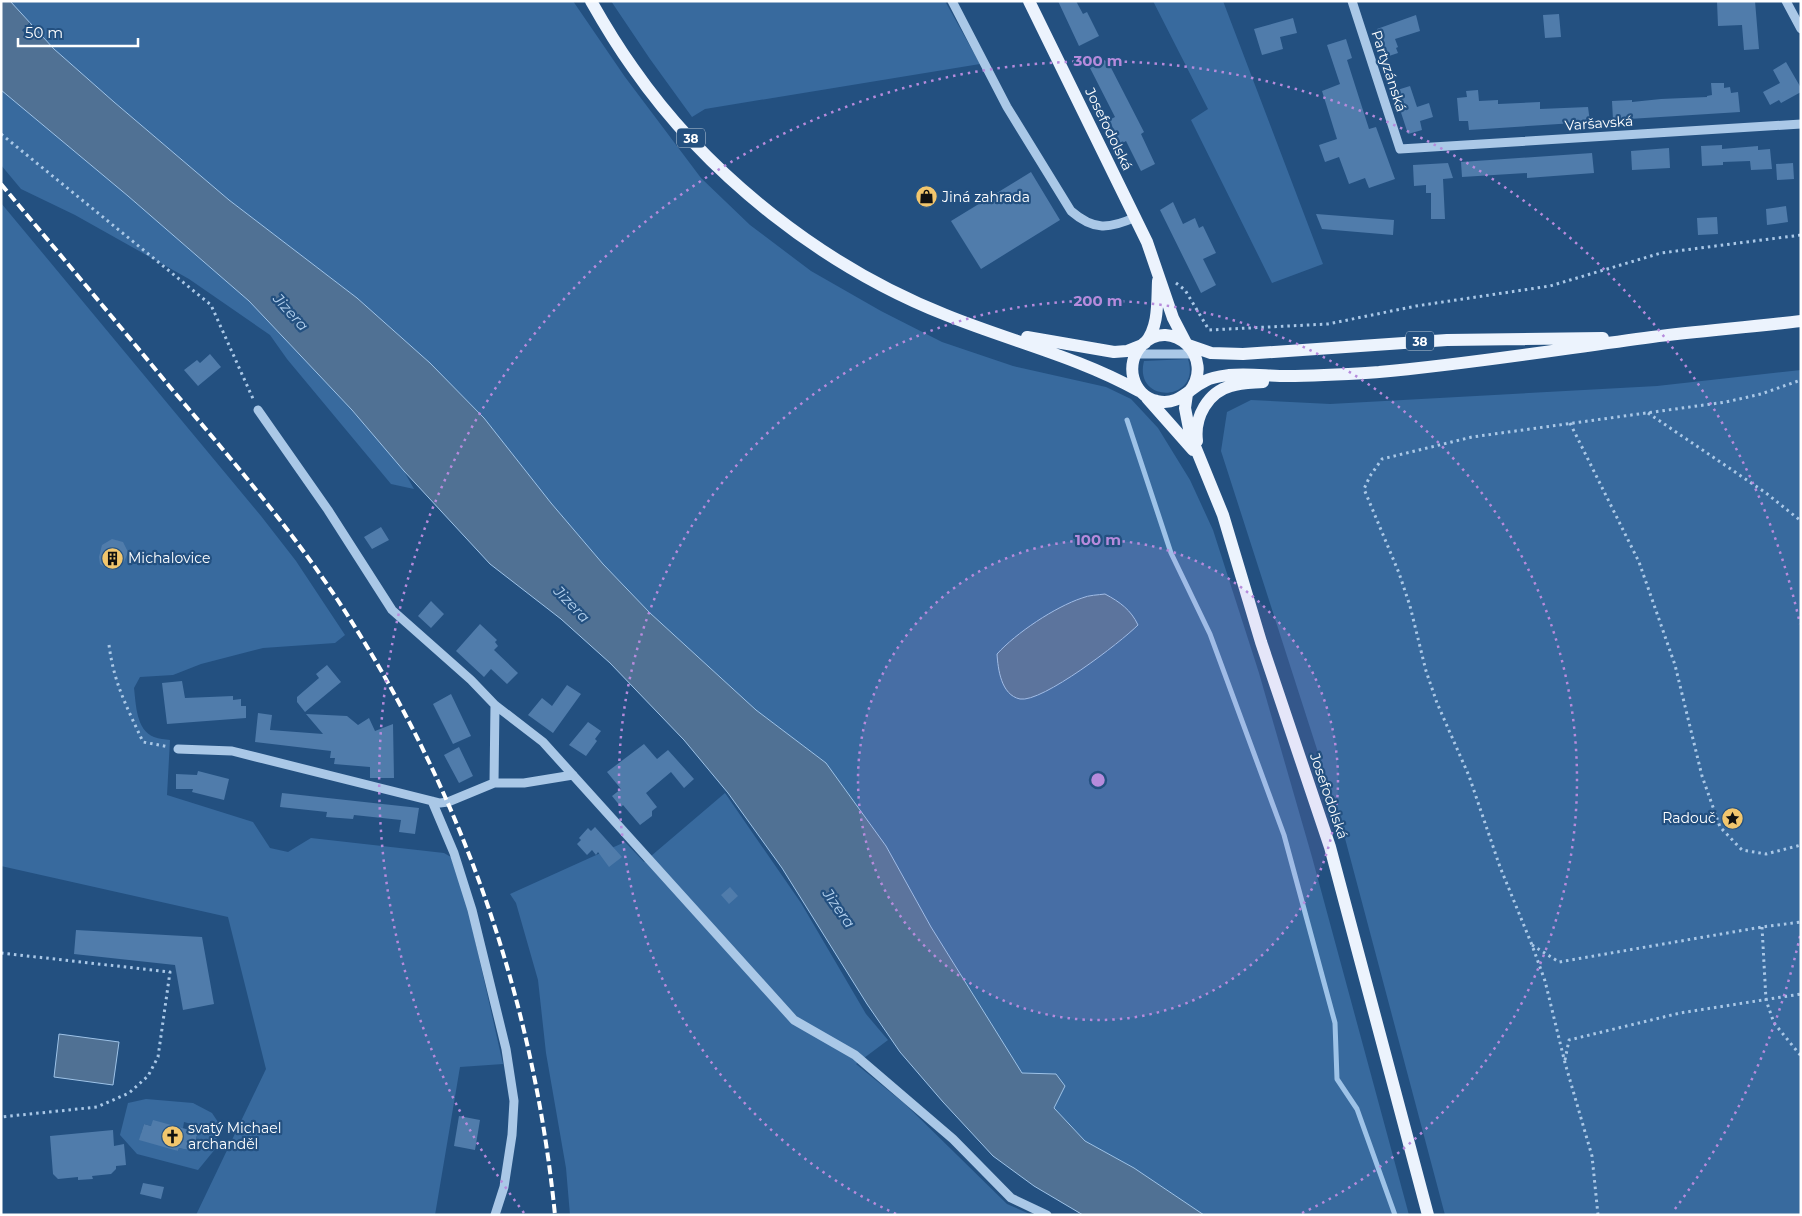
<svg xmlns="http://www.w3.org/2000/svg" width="1802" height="1216" font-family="Montserrat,sans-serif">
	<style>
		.green { fill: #386a9e; fill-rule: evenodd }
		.water { fill: #507194; stroke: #9ec3e8 }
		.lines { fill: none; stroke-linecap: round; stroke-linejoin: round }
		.stream { stroke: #9ec3e8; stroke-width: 5 }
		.building { fill: #507cab }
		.path { stroke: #aac8e7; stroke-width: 3; stroke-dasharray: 2.5 4; stroke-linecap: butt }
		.minor { stroke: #aac8e7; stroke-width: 9 }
		.major { stroke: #ecf3fd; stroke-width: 12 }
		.rail { stroke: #fff; stroke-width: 4; stroke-dasharray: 9 4; stroke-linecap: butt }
		.ring { fill: none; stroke: #b68bdc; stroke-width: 2.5; stroke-dasharray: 2.5 5 }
		.labels { text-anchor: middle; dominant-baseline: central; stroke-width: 4.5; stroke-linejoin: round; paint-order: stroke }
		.shield { fill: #235080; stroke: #bdcad9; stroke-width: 1 }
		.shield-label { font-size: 12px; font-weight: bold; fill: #fff }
		.street-label { font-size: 14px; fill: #fff; stroke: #235080 }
		.poi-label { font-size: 14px; fill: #fff; stroke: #235080; text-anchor: start }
		.water-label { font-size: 15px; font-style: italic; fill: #b5d2ef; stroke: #235080 }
		.centre { fill: #b68bdc; stroke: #235080; stroke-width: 2.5 }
		.ring-label { font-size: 15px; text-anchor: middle; font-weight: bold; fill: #b68bdc; stroke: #235080; stroke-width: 4.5; stroke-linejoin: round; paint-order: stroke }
	</style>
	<rect width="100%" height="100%" fill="#235080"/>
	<path class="green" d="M10 1H573L625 77 701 178 750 225 811 271 881 311 942 342 1013 366 1106 387 1131 399 1158 428 1190 480 1213 530 1259 673 1312 857 1409 1215H1204L1134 1168 1085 1141 1054 1108 1056 1074 1022 1073 931 927 886 846 826 763 756 710 650 613 603 564 551 503 484 418 430 363 357 298 229 200 114 102 54 49ZM1083 597 1138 625C1112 650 1081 669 1051 689L1010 641 1059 609Z
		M611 1H945L980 64 705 109 692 117 650 59Z
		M1153 1H1223L1323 264 1272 283 1191 120 1208 109Z
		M1 90 128 196 249 301 352 410 404 471 414 489 391 484 287 359 270 335 189 279 75 215 21 189 1 165Z
		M1 203 261 516 296 561 345 635 335 643 263 648 201 664 173 675 140 677 134 688C136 704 136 730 154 737 159 739 165 739 170 740L167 795 253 822 270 848 288 852 311 838 444 853 451 857 468 909 503 1064 460 1067 435 1215H196L266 1069 228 917 1 866Z
		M1188 359C1202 402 1133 405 1144 361Z
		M1801 370V1215H1445L1342 827 1221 451 1227 412 1251 400 1330 404 1657 386Z
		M725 793 801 903 866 1014 888 1040 856 1064 905 1104 1007 1204 1032 1215H570L566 1168 546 1053 538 980 516 903 510 894 625 842 644 862Z
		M146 1099 193 1103 212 1113 218 1122 216 1148 198 1170 137 1154 120 1135 128 1103ZM184 1122 195 1125 192 1134 197 1136 193 1151 179 1148 178 1151 141 1134 144 1124 151 1126 183 1128Z"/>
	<path class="water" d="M1 1H10L54 49 114 102 229 200 357 298 430 363 484 418 551 503 603 564 650 613 756 710 826 763 886 846 931 927 1022 1073 1056 1074 1065 1086 1054 1108 1085 1141 1134 1168 1204 1215H1083L1034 1186 993 1156 943 1102 900 1052 867 1004 782 868 728 793 684 740 610 663 561 619 490 564 404 471 352 410 249 301 128 196 1 90Z
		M1105 594C1120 602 1131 610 1138 625 1121 642 1042 703 1020 699 1001 695 998 669 997 654 1016 633 1055 607 1082 598 1089 595 1098 595 1105 594Z
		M59 1034 119 1042 113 1085 54 1077Z"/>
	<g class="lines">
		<path class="stream" d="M1127 420 1171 553 1210 634 1284 835 1335 1023 1337 1079 1357 1109 1395 1215"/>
	</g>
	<path class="building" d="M1058 1H1076L1083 14 1087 12 1099 36 1079 46Z
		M1717 1H1755L1759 49 1744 50 1742 25 1718 26Z
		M1559 14 1561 37 1545 38 1543 15Z
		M1416 15 1420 31 1395 39 1398 47 1396 48 1398 53 1383 58 1375 35 1379 34 1377 29Z
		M1293 18 1297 33 1280 37 1283 49 1262 55 1254 29Z
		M1346 39 1352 58 1347 60 1369 129 1376 127 1395 179 1369 188 1365 178 1349 184 1339 157 1325 162 1319 145 1337 139 1322 91 1340 84 1327 45Z
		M1107 60 1144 132 1141 134 1155 164 1141 171 1126 141 1121 144 1109 120 1115 117 1090 68Z
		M1786 62 1801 88V92L1781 103 1779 100 1770 105 1763 92 1780 83 1773 70Z
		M1711 83H1724V88L1730 87 1731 93 1738 92 1740 112 1613 120 1612 101 1632 100V102L1661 99 1707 97V96L1712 95Z
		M1410 86 1417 107 1429 103 1433 117 1420 121 1422 130 1408 134 1394 91Z
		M1478 90 1479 101 1498 100V104L1540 102V109L1588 107 1590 122 1469 130 1468 121H1459L1457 98 1467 97 1466 91Z
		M1722 145V149L1758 146V150L1770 149 1772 169 1751 170 1750 161 1723 162V165L1702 166 1701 146Z
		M1669 148 1670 168 1632 170 1631 151Z
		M1592 153 1594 173 1527 178V173L1462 177 1461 162Z
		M1448 163 1453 178 1443 179 1445 219H1431V193H1426V185L1414 186 1413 165Z
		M1793 163 1794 179 1777 180 1776 164Z
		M1031 172 1060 220 981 269 951 221Z
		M1173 202 1183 224 1195 218 1199 228 1203 226 1216 253 1203 259 1216 285 1201 293 1160 210Z
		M1786 206 1788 222 1767 225 1766 209Z
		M1316 214 1394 220 1393 235 1322 229Z
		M1717 217 1718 234 1698 235 1697 218Z
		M210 354 221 367 198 386 184 370 197 360 200 363Z
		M381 527 389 540 372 549 364 537Z
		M112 539 123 542 128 552 124 562 114 569 110 570 100 564 99 557 102 545Z
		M431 601 444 614 431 628 418 616Z
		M480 624 497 640 495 642 498 646 494 650 518 673 507 684 491 669 484 677 456 651Z
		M327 665 341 682 305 712 297 702V697L319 678 316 674Z
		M182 681 185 698 233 696V700L241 699V706H246V718L167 724 162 683Z
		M567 685 581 694 553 733 528 715 542 698 552 706Z
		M451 694 471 736 453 744 433 704Z
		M258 713 272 715 270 730 323 734 306 714 347 716 358 725 369 718 375 731 393 724 394 778H370V767L334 764 335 758H330L331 751 255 742Z
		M588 722 601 731 595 739 597 741 586 756 569 745Z
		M644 744 657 759 668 750 694 779 684 788 671 772 646 793 657 807 652 811V816L640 825 623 805 621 807 612 796 621 789 607 772Z
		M459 747 473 776 459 783 444 755Z
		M198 771 229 779 224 800 192 792 193 789H176V774L197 775Z
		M282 793 419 808 415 834 399 832 401 820 354 815 353 819 326 817 327 812 280 807Z
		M595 827 622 857 609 867 598 852 596 855 592 850 587 855 577 844 581 840 579 838 588 828 591 831Z
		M730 887 738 896 729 904 721 895Z
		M76 930 202 937 214 1004 183 1010 175 965 74 954Z
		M459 1116 480 1120 475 1150 454 1146Z
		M153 1120 193 1131 192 1134 197 1135 193 1151 179 1148 178 1151 139 1140 144 1124 151 1126Z
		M113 1130 114 1146 124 1144 126 1165 116 1166V1169L111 1174 92 1176 93 1179 78 1180V1177L58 1179 53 1174 50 1136Z
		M143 1183 164 1187 161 1199 140 1194Z"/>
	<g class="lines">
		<path class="path" d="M1 134 211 305 254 401
			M1176 283 1185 290 1209 330 1328 324 1416 306 1550 286 1661 253 1801 235
			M1648 413 1766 493 1801 521
			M1570 423 1639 562 1675 665 1702 776 1720 827 1742 850 1766 854 1801 845
			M109 645C114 684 127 707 143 742L169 747
			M1762 927 1766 1000 1774 1023 1801 1056
			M1532 945 1559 962 1762 927 1801 922
			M1 953 170 972 158 1057 148 1076 129 1093 97 1107 1 1117
			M1565 1060 1569 1040 1680 1013 1801 994
			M1598 1215 1592 1156 1565 1063 1545 981 1532 945 1500 867 1469 776 1437 703 1426 671 1410 606 1399 573 1364 489 1370 476 1382 459 1472 437 1726 402 1761 394 1801 380"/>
		<path class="minor" d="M952 1 1007 107 1071 211C1094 231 1109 229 1136 217
			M1352 1 1400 149 1801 124
			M1786 1 1801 29
			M1132 354H1197
			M258 410 328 510 392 610 471 680 495 705 543 742 794 1020 855 1055 953 1139 1011 1198 1047 1215
			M178 749 232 751 440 803 448 802 494 783H524L573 775
			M494 783 495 705
			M432 801 454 853 472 910 506 1049 514 1101 512 1135 504 1187 495 1215"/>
		<path class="major" d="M591 1C604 24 618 47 633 68 708 176 824 267 946 315 1010 341 1078 357 1139 391
			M1029 1 1147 242 1173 318 1186 343
			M1027 337 1114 352 1127 351 1142 345
			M1145 343C1159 327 1157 302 1158 281
			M1188 345 1211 353 1243 354 1447 340 1603 338
			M1189 392C1217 358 1171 315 1142 345 1124 363 1132 396 1157 401 1179 406 1188 389 1205 381 1212 377 1221 376 1229 375 1248 373 1268 376 1287 376 1318 376 1348 374 1379 372 1470 364 1561 349 1652 337 1701 331 1751 327 1801 321
			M1187 394 1185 408 1190 434 1223 515 1261 642 1330 847 1428 1215
			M1147 398 1193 450
			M1197 441C1194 417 1208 392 1231 386 1241 383 1252 383 1263 382"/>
		<path class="rail" d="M1 184C58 252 114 319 170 387 228 455 287 524 337 599 459 784 533 994 555 1215"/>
	</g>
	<circle cx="1098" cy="780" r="240" fill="#b68bdc" fill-opacity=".12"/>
	<g class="ring">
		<circle cx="1098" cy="780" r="240"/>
		<path d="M896 1214A479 479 0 1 1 1300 1214"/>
		<path d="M1800 936A719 719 0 0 1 1672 1213M524 1213A719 719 0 1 1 1800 624"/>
	</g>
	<defs>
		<symbol id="shop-disc" viewBox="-11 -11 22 22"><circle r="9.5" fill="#f2c66d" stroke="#235080"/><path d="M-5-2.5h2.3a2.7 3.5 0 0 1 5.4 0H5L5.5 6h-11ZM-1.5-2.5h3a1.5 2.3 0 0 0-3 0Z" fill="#111"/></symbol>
		<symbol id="building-disc" viewBox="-11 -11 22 22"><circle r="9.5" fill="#f2c66d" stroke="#235080"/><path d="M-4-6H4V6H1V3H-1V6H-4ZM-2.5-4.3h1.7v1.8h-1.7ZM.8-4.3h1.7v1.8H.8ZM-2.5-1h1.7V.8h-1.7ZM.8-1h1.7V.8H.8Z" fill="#111"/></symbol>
		<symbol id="sight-disc" viewBox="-11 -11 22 22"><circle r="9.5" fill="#f2c66d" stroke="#235080"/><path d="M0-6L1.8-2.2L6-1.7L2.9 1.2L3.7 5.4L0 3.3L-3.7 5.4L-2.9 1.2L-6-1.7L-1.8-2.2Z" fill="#111"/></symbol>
		<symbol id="church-disc" viewBox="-11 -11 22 22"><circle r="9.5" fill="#f2c66d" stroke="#235080"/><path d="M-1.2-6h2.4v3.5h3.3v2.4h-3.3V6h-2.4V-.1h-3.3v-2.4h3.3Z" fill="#111"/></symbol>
	</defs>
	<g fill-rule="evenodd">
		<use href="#shop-disc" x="914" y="184" width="25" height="25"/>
		<use href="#building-disc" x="100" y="546" width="25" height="25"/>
		<use href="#sight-disc" x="1720" y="806" width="25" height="25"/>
		<use href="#church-disc" x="160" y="1124" width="25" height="25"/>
	</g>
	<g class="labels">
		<g class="shield">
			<rect x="677" y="128.5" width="28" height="19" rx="4"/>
			<rect x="1406" y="331.5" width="28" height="19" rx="4"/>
		</g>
		<g class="shield-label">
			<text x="691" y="138">38</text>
			<text x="1420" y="341">38</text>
		</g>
		<g class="street-label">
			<text transform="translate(1389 71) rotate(72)">Partyzánská</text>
			<text transform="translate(1599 123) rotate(-4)">Varšavská</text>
			<text transform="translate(1109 129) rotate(64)">Josefodolská</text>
			<text transform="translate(1329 796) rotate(71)">Josefodolská</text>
		</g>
		<g class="poi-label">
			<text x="942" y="197">Jiná zahrada</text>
			<text x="128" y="558">Michalovice</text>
			<text x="1716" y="818" text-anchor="end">Radouč</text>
			<text x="188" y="1128">svatý Michael<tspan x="188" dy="16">archanděl</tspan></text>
		</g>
		<g class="water-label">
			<text transform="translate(291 312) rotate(48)">Jizera</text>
			<text transform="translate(572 604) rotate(46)">Jizera</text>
			<text transform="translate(839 908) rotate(55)">Jizera</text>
		</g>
	</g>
	<circle cx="1098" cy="780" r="8" class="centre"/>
	<g class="ring-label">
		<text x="1098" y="66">300 m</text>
		<text x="1098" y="306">200 m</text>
		<text x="1098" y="545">100 m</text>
	</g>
	<rect width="1802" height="1216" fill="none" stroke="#ffffff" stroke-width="5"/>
	<path d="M18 38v8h120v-8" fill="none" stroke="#ffffff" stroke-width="2.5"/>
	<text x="25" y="38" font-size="15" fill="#ffffff" stroke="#235080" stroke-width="4" paint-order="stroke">50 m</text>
</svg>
